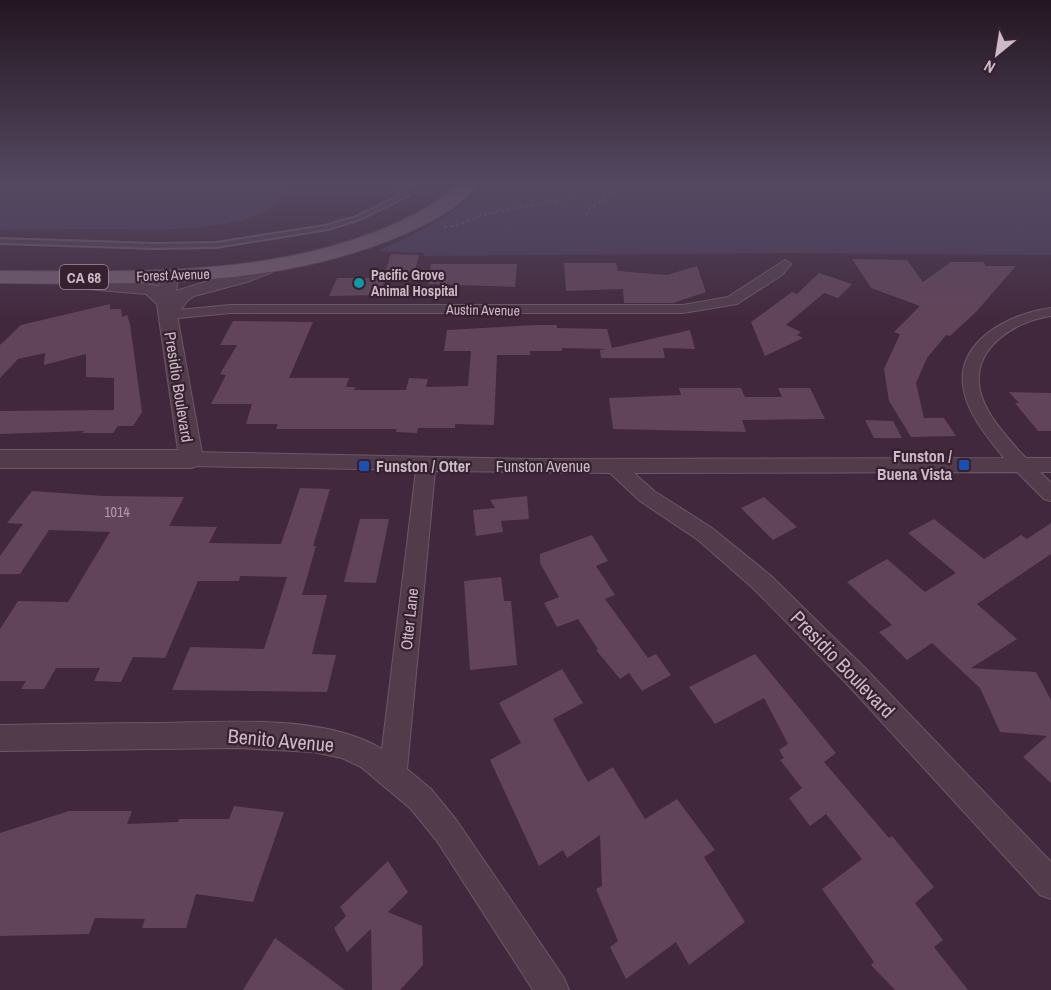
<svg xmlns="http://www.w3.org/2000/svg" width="1051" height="990" font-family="'Archivo Narrow',sans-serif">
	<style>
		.green { fill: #493a57 }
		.building { fill: #62445a }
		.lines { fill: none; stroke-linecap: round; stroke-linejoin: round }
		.service-casing { stroke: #6c5866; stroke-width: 4 }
		.minor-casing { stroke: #6c5866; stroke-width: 2 }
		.tertiary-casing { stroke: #6c5866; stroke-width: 2 }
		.primary-casing { stroke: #5b4655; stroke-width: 2 }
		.path { stroke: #66556a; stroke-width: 2; stroke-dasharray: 3 3; stroke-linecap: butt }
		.service { fill: #523c4c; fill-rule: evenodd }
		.minor { fill: #523c4c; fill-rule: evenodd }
		.tertiary { fill: #523c4c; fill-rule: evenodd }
		.primary { fill: #725b6c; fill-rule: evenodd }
		.culture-dot { fill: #0f9aa8; stroke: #372131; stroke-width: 2 }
		.transit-dot { fill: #1a4fb4; stroke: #372131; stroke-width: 2 }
		.labels { text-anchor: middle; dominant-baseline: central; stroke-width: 4.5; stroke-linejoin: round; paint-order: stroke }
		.far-street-label { font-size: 14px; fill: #ccbac6; stroke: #372131 }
		.far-poi-label { font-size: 14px; font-weight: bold; fill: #ccbac6; stroke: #372131; text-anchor: start }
		.number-label { font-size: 14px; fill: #b29cab }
		.shield { fill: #372131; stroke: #9f8c99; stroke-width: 1.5 }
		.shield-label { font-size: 15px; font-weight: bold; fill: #ccbac6 }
		.street-label { font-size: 16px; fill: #ccbac6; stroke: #372131 }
		.poi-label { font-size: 16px; font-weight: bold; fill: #ccbac6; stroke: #372131; text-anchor: end }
		.near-street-label { font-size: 20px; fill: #ccbac6; stroke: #372131 }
	</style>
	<rect width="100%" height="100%" fill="#42283c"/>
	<path class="green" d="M0 183H288L289 186C270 236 154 229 110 229 73 229 37 229 0 230Z
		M487 183H1051V255L785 253 424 256V253L378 251C417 233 457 215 487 183Z"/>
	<path class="building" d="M391 254 419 255 413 277 384 276Z
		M852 259 907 260 923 282 951 262H983L986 266H1016L976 312 950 336 946 335 927 358 916 383 924 418H944L956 436 911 437 889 401 884 369 900 334 894 332 920 306 871 288Z
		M564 263H616L618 271 667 275 697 266 706 292 673 303H624L623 289 566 291Z
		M431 264H517L515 287 428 284Z
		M819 273 852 284 838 298 824 293 786 325 801 332 797 335 803 338 765 356 751 322 792 292 797 294Z
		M337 278H385L380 295 329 296Z
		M110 304V309H121L122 317 127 315 130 324 142 412 133 426H118L113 433H82L84 431 0 434V411L114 410V378L86 377V354L44 365 45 353 18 359 0 378V345L21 325Z
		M233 321 313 322 289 378H349L346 387H355L354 390H406L409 378 428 379 426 387 468 386 471 351H444L447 330 536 325H557V328L607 329 612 348 690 330 695 349 663 348 665 358H601L600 350 607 349 562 348V351H530V355H497L494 425 455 424V428H418L417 433 396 432 397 429H276L278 424H246L252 404H211L226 375 220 374 237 345H220Z
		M679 388H741L745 397H782L778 388H810L825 419 742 420 746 432 613 429 609 398 681 395Z
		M1009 392 1051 393V431H1038L1015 403H1019Z
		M865 420 893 421 902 438H874Z
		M300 488 330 489 313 546H316L302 595H327L312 654 336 655 327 692 172 690 190 647 264 649 287 577 240 576 239 581H198L165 658 133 657 121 682 94 681 100 668H56L44 689H21L26 681H0V629L18 601 68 602 110 532 49 530 20 574H0V556L23 524 7 523 32 491 104 496 184 497 169 526 217 527 209 543 281 544Z
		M527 496 529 519 501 521 503 532 476 536 473 510 495 508 490 500Z
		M764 497 797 527 773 540 741 508Z
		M360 519H389L376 583 344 582Z
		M934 519 984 559 1021 535 1027 539 1051 523V554L977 604 1017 639 971 668 1036 672 1051 700V783L1023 757 1047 736 1000 732 980 688 932 643 907 660 879 632 892 625 847 582 887 559 925 592 956 573 908 533Z
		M592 535 608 561 596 566 615 595 605 599 648 658 656 654 671 675 642 691 629 673 620 679 596 650 598 649 578 619 557 627 544 603 559 597 540 563V554Z
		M501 577 504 601H511L517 665 470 670 464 581Z
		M755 654 836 753 824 762 889 838 892 836 934 887 915 903 943 940 934 947 968 990H895L871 965 874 962 822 889 862 859 826 814 810 826 789 798 802 788 780 760 784 758 779 750 788 744 764 698 715 724 689 687Z
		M562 669 583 703 553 719 588 782 613 767 645 819 677 799 715 850 704 857 745 922 689 965 676 942 626 979 610 947 618 941 596 889 602 886 600 835 567 858 563 850 539 866 490 760 521 743 499 703Z
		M234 806 284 812 253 902 196 894 186 928H142L145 919 95 918 89 934 0 936V833L69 811H132L127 824 178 822 179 819H229Z
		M388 861 408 892 388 912 422 926 423 965 400 990H372L371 929 347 952 334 928 346 916 340 907Z
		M275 938 317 969 345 990H243Z"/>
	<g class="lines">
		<defs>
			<path id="service" d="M406 183H415L402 189 408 195 407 196 360 219 328 229 216 247 156 248 0 243V239L156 244 216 243 325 226 356 217 401 195 395 188Z"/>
			<path id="minor" d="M785 260 791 264 782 275 737 304 683 313H230L168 319 161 315 168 311 230 305H683L728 297Z
				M1051 308V316C1015 321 971 348 980 390 985 414 1005 434 1020 452L1026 458H1051V472H1040L1051 483V501L1044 499 1017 472 634 473 654 491 712 528 770 575 865 668 1051 862V899L1040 895 847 684 754 589 698 540 640 501 610 473 435 471 407 769 431 789 457 821 564 978 569 990H533L437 841 411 809 361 767 342 758 313 752 236 748 0 751V725C54 724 107 723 161 723 228 722 324 714 382 749L416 470 191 466 184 464 182 459 184 454 191 452 530 459 1004 458C989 439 969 416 964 391 953 341 1011 313 1051 308Z"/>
			<path id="tertiary" d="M266 263 272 264 275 268 272 272 247 282 194 296 188 300 177 315 203 459 200 465 191 468H0V450H178L157 304 146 294 64 287 61 283 64 279 98 278 159 286 163 273H175L178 277 176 291Z"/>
			<path id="primary" d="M460 183H479C460 209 424 226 395 238 269 289 134 284 0 283V271C127 271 257 278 378 231 407 219 437 205 460 183Z"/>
		</defs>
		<use href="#service" class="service-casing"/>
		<use href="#minor" class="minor-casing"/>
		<use href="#tertiary" class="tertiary-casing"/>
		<use href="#primary" class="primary-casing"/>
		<path class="path" d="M586 215 587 210 614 194
			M444 227 456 226 485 214 576 197 614 193 641 183"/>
		<use href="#service" class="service"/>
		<use href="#minor" class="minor"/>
		<use href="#tertiary" class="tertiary"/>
		<use href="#primary" class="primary"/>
	</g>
	<linearGradient id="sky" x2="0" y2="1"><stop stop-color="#241621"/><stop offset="0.57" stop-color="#544861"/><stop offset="1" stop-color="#544861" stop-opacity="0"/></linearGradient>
	<rect width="1051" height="322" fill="url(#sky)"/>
	<circle class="culture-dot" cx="359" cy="283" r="6"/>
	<g class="transit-dot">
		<rect x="958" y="459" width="12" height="12" rx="3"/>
		<rect x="358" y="460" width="12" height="12" rx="3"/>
	</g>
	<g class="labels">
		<g class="far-street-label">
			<text transform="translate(173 275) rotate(-2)">Forest Avenue</text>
			<text transform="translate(483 310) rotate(1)">Austin Avenue</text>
		</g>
		<g class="far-poi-label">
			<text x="371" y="275">Pacific Grove<tspan x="371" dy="16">Animal Hospital</tspan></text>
		</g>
		<g class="number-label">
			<text x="117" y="512">1014</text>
		</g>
		<rect class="shield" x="60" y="265" width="48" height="24" rx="4.5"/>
		<g class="shield-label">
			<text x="84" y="277">CA 68</text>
		</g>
		<g class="street-label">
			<text transform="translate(179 387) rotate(81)">Presidio Boulevard</text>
			<text x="543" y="466">Funston Avenue</text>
			<text transform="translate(409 619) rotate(-84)">Otter Lane</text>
		</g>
		<g class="poi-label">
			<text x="952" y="456">Funston /<tspan x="952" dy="18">Buena Vista</tspan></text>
			<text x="376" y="466" text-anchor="start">Funston / Otter</text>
		</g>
		<g class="near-street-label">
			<text transform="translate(843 664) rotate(46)">Presidio Boulevard</text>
			<text transform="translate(281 740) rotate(5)">Benito Avenue</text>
		</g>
	</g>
	<g transform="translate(997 54) rotate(210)" stroke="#372131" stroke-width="4.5" paint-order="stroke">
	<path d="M0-4.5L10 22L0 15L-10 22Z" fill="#ccbac6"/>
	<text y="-9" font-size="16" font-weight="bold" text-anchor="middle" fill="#ccbac6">N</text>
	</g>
</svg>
